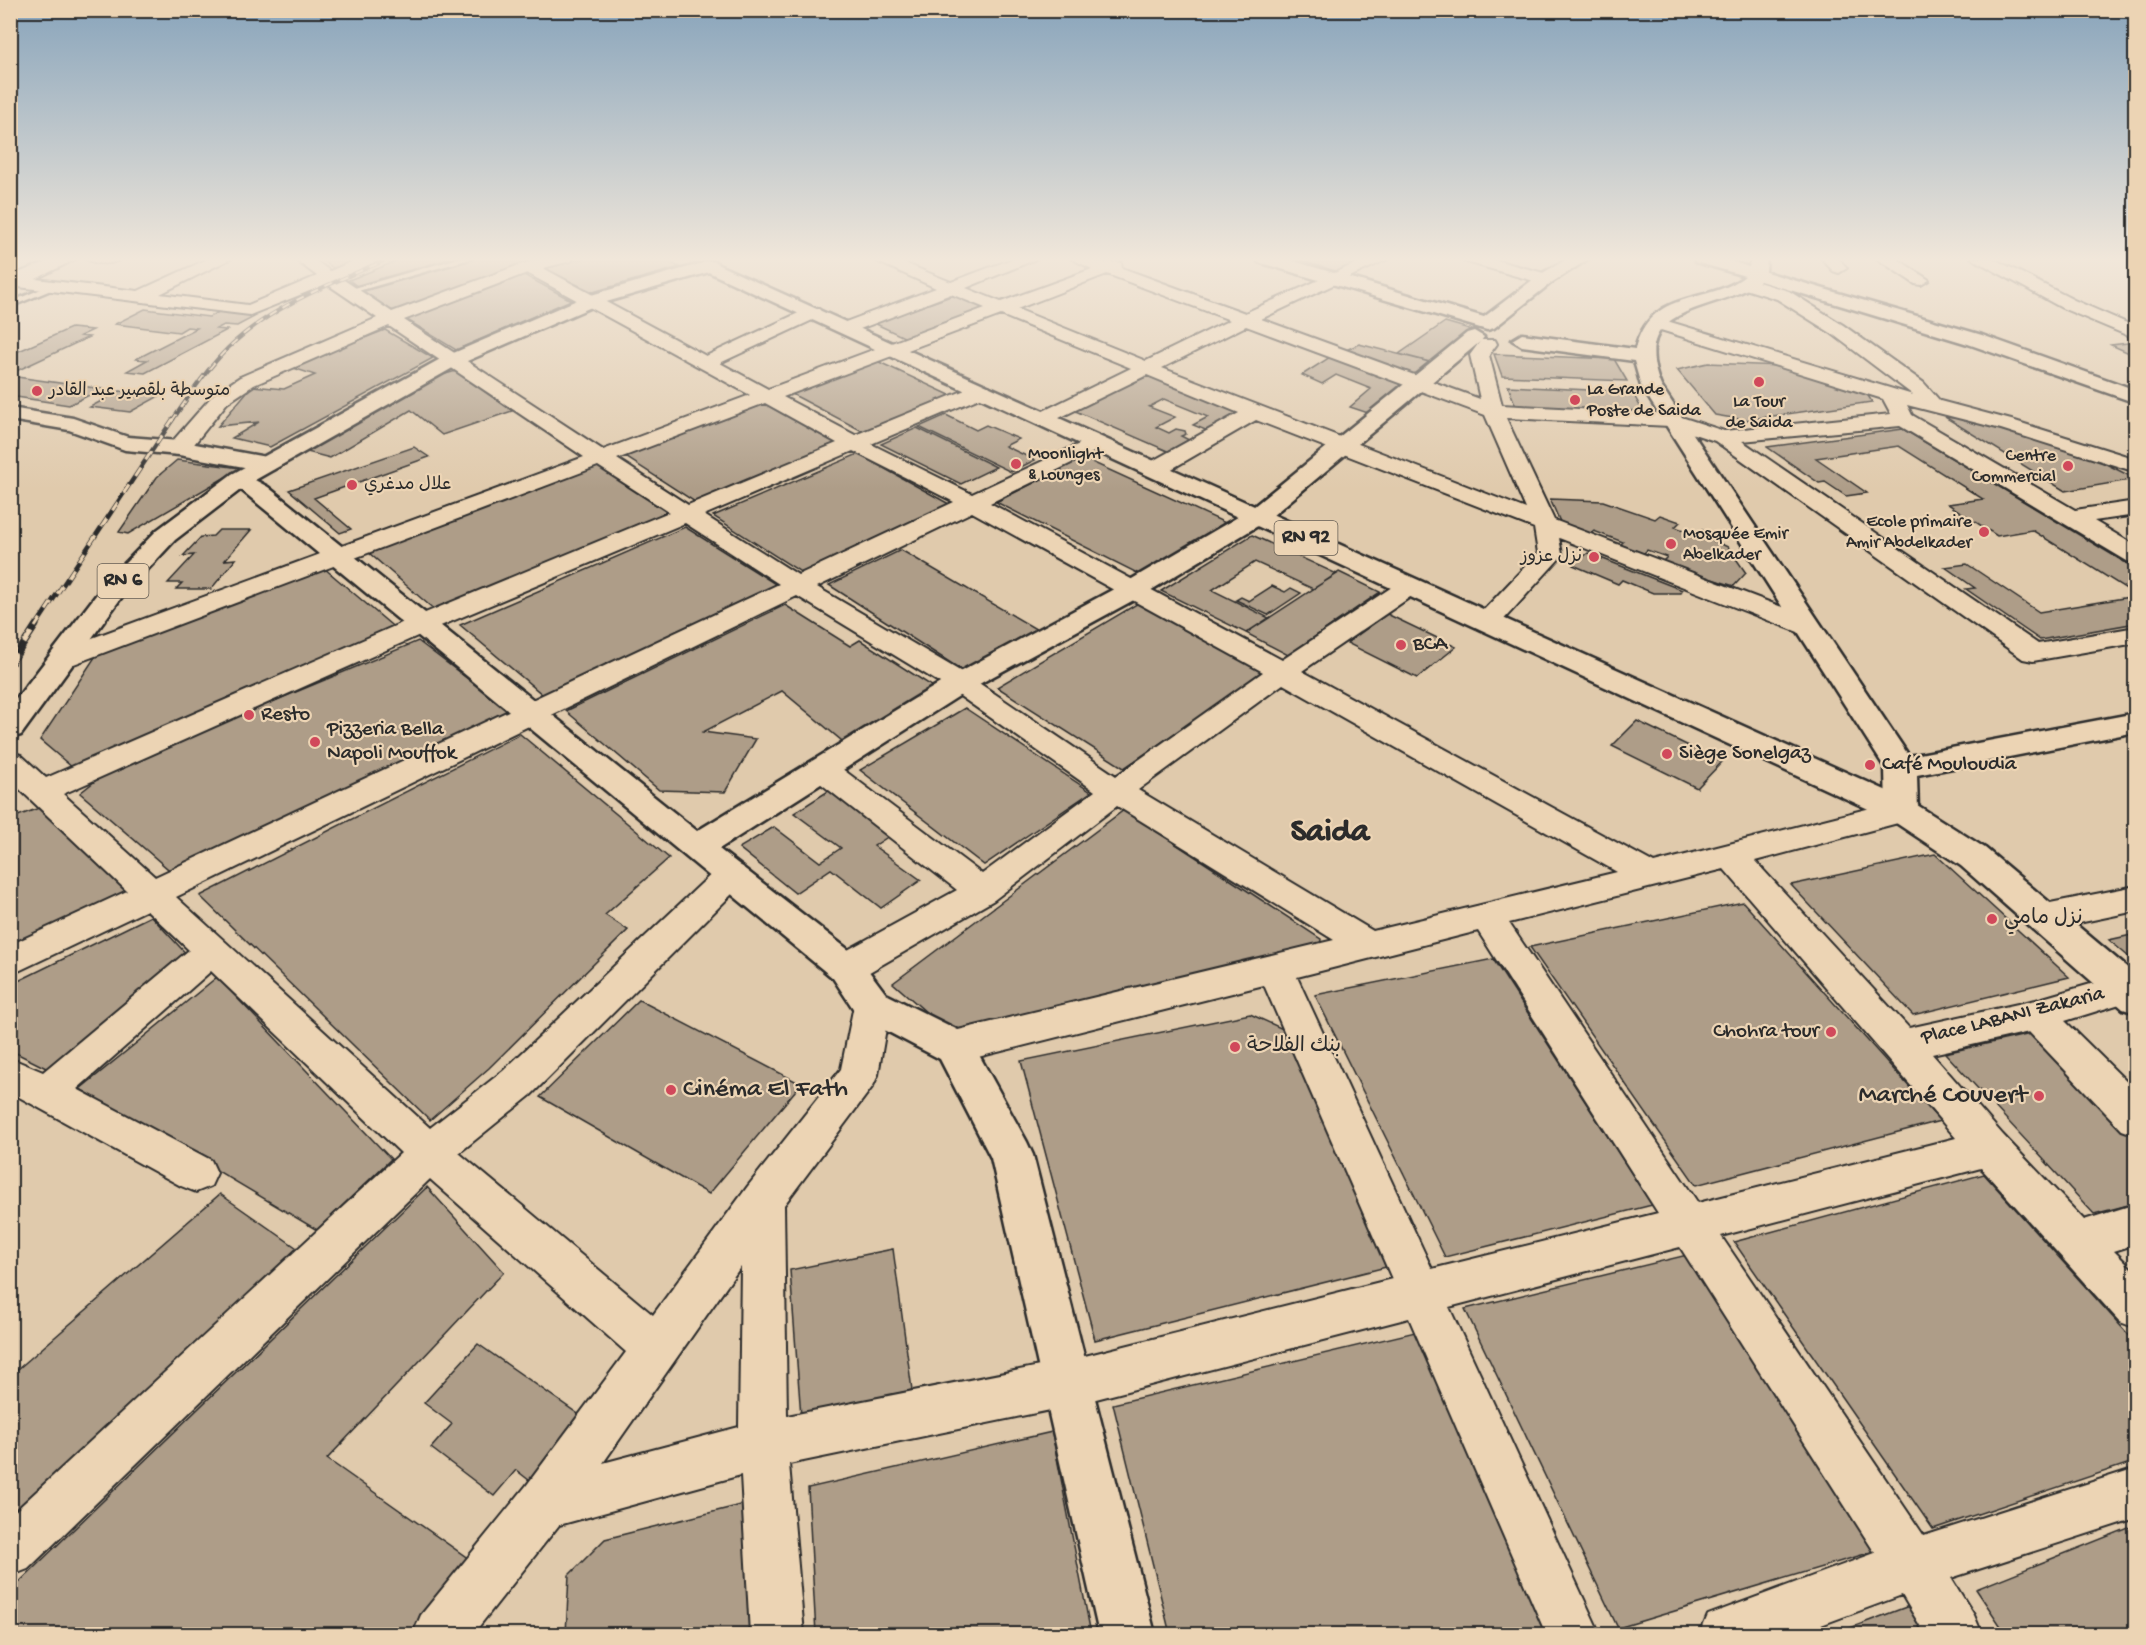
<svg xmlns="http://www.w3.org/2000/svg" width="2146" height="1645" font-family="'Gochi Hand','Playpen Sans Arabic',sans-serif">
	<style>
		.building { fill: #ae9d88; stroke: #2b2b2b; stroke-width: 1.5 }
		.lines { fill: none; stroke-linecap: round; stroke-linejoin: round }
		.lane-casing { stroke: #2b2b2b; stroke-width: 5 }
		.street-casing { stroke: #2b2b2b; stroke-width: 4 }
		.secondary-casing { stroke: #2b2b2b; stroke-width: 5 }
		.primary-casing { stroke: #2b2b2b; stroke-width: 5 }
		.highway-casing { stroke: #2b2b2b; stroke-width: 5 }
		.lane { fill: #ecd4b4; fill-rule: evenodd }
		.street { fill: #ecd4b4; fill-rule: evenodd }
		.secondary { fill: #ecd4b4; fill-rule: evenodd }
		.primary { fill: #ecd4b4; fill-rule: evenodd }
		.highway { fill: #ecd4b4; fill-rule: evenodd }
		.rail-far2-casing { stroke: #2b2b2b; stroke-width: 4 }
		.rail-far1-casing { stroke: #2b2b2b; stroke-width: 4.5 }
		.rail-casing { stroke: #2b2b2b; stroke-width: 7 }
		.rail-far2 { stroke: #ecd4b4; stroke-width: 2; stroke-dasharray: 8; stroke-linecap: butt }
		.rail-far1 { stroke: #ecd4b4; stroke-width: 3; stroke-dasharray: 10; stroke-linecap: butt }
		.rail { stroke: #ecd4b4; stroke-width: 4.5; stroke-dasharray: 13; stroke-linecap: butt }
		.poi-dot { fill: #d1495b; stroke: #ecd4b4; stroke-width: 2 }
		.labels { text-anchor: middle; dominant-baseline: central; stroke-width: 4.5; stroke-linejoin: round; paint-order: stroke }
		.far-poi-label { font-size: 18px; fill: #2b2b2b; stroke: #ecd4b4; text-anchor: start }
		.shield { fill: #ecd4b4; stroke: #655e54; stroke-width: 1.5 }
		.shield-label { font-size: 20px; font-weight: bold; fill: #2b2b2b }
		.poi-label { font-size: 21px; fill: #2b2b2b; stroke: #ecd4b4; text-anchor: start }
		.street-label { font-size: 21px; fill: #2b2b2b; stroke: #ecd4b4 }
		.near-poi-label { font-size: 26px; fill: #2b2b2b; stroke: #ecd4b4; text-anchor: start }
		.town-label { font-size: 33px; font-weight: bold; fill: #2b2b2b; stroke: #ecd4b4 }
	</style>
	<rect width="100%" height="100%" fill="#e0caac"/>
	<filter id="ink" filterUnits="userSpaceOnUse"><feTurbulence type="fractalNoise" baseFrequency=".0167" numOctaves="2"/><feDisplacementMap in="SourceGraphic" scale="12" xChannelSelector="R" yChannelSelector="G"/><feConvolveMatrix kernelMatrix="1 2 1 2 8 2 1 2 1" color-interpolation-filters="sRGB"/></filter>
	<g filter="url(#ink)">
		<path class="building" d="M319 258H368L336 270Z
			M404 258H461L357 286 349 280Z
			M477 258H553L393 312 362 290Z
			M586 258H659L680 267 593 292 541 268Z
			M1090 258H1129L1111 265Z
			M1293 258H1379L1345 274Z
			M522 274 571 300 456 350 404 318Z
			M954 295 988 310 908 339 874 323Z
			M145 309 209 317 219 312 256 316 237 326 224 325 216 329 227 330 145 373 127 371 147 360 136 359 197 328 187 327 179 332 115 324Z
			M1445 322 1473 330 1434 363 1399 354Z
			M71 328 93 330 80 336 89 337 10 374V351H19Z
			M385 330 433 358 270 447 232 438 259 422 218 426 252 386 284 389 315 375 290 367Z
			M2136 342V356L2111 345Z
			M1359 344 1433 363 1417 376 1346 350Z
			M1494 354 1614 359 1627 381 1502 376Z
			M1330 357 1408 387 1374 415 1350 407 1371 389 1336 375 1322 384 1302 375Z
			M877 361 952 396 864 432 790 393Z
			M1708 363 1781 366 1867 394 1872 402 1745 420 1715 415 1677 370Z
			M456 371 512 411 442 435 411 410 330 458 307 452 442 375Z
			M10 376 102 389 69 405 10 396Z
			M1148 376 1248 415 1213 433 1193 425 1208 417 1164 399 1149 407 1175 417 1156 427 1169 433 1176 429 1185 431 1186 434 1181 436 1193 442 1172 453 1073 410Z
			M1508 386 1632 392 1645 415 1517 409Z
			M120 391 145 394 150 392 163 394 130 412 90 407Z
			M767 403 840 443 695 502 624 456Z
			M946 415 976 430 986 425 1019 439 1005 446 1035 460 1011 472 919 427Z
			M1945 417 1963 419 2086 454 2136 479 2065 491Z
			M917 428 996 467 961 484 881 444Z
			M1903 429 2136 569V595L2032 530 1997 536 1948 504 1983 499 1899 446 1816 458 1867 493 1846 496 1825 482 1819 483 1767 447Z
			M414 447 429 457 314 498 351 529 340 533 289 490Z
			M858 454 949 504 802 573 713 516Z
			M1083 458 1230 525 1143 576 996 502Z
			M177 460 241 468 128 534 119 532 157 477Z
			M597 465 671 513 437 612 369 553Z
			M1550 499 1603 501 1655 519 1660 515 1680 522 1675 527 1697 535 1702 530 1719 536 1714 541 1728 547 1746 573 1734 586 1661 563 1667 557 1647 550 1641 556 1618 547 1623 542 1594 531 1589 535 1561 524Z
			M685 527 780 587 549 700 460 625Z
			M219 530H251L225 560 236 559 211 589H176L182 583H168L194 555 183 556 201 537 213 536Z
			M1252 535 1337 574 1313 589 1255 562 1212 590 1269 618 1246 633 1161 591Z
			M901 550 1041 632 968 674 829 585Z
			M1588 553 1682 590 1681 593H1653L1622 580 1618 584 1573 565Z
			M1967 564 2039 612 2136 596V623L2040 640 1966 589 1975 588 1945 567Z
			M324 568 397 630 73 768 40 740 97 654Z
			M1339 572 1380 592 1288 655 1246 633Z
			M1272 586 1285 592 1291 588 1301 593 1268 615 1236 600 1241 597 1249 601Z
			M1140 602 1267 670 1124 768 997 687Z
			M785 605 850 646 860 640 938 690 847 745 782 691 703 732 756 739 725 792 659 790 566 711Z
			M1387 614 1456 647 1417 678 1347 643Z
			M418 641 514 714 174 874 80 793 109 770Z
			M965 708 1091 792 984 865 860 770Z
			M1637 721 1722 762 1697 788 1612 746Z
			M520 734 669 858 605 915 628 930 489 1068 430 1120 200 896Z
			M830 790 892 834 874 846 921 880 881 908 831 869 795 893 739 848 774 827 820 862 841 848 794 813Z
			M44 806 131 893 10 951V819Z
			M1124 810 1321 939 1320 947 952 1035 893 983Z
			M1935 854 2069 977 1913 1015 1791 885Z
			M1743 902 1940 1121 1696 1185 1530 947Z
			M151 916 192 960 60 1075 10 1050V985Z
			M2136 934V963L2109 940Z
			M1493 959 1652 1205 1445 1257 1315 995Z
			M217 977 391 1159 317 1230 80 1089Z
			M639 1000 801 1084 709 1194 540 1097Z
			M1250 1014 1285 1030 1394 1265 1095 1340 1021 1061Z
			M2031 1034 2136 1139V1203L2094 1214 1945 1053Z
			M1984 1174 2136 1343V1461L1933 1529 1734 1242Z
			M427 1187 504 1272 327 1459 469 1559 411 1634H10V1591Z
			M220 1194 300 1250 10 1518V1376Z
			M893 1249 912 1390 801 1416 790 1270Z
			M1687 1255 1875 1551 1618 1628 1465 1309Z
			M1415 1332 1547 1634H1170L1113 1404Z
			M478 1344 591 1423 539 1488 516 1470 494 1496 431 1448 452 1424 424 1403Z
			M1052 1432 1091 1634H816L808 1488Z
			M745 1504 751 1634H566L569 1575 605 1539Z
			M2136 1525V1634H2006L1976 1589Z
			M1909 1606 1927 1634H1834Z"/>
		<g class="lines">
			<defs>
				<path id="lane" d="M459 258H473L351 293 344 291Z
					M51 285 58 287 10 307V302Z"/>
				<path id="street" d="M56 258H78L36 279 138 291 210 258H232L160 294 248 305 317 276 293 258H312L330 271 360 258H383L341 278 392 312 522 264 544 258H573L571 261 543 268 706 356 807 309H819L822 313 819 317 720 363 768 389 985 308 951 294 852 332H840L837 328 840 324 936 288 869 258H892L951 282 1015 258H1039L966 288 1001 302 1092 269 1070 258C1083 258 1093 261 1106 263 1111 263 1115 261 1121 263L1122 268 1245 313 1368 258H1390L1261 319 1480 399 1470 355 1481 340H1495L1497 344 1489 355 1502 405 1672 414 1724 431 1891 414 1883 399 1651 327 1648 323 1657 318 1913 395 1831 333 1777 299 1742 288 1740 284 1748 279 1789 291 1843 325 1924 383 1940 401 2015 421 2136 459V472L2001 429 1907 405 1912 415 2075 510 2136 501V515L2094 521 2136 546V563L2127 561 1900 426 1742 441 2038 644 2136 627V643L2033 661 2023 659 1715 441 1670 426 1506 418 1554 520 1816 620 1820 626 1816 632 1807 634 1798 632 1559 538 1562 554 1559 559 1497 627 1488 629 1479 627 1475 621 1479 615 1538 553 1534 528 1256 420 1163 474H1147L1144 469 1147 464 1239 413 1147 375 1051 422H1037L1034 418 1037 414 1131 368 1001 315 783 397 855 435 975 386H989L992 390 989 394 871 444 972 494 1090 439H1104L1108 443 1104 447 990 503 1282 660 1401 581 1410 578 1419 581 1423 586 1419 591 1302 671 1654 863 1902 800 1913 803 1918 811 1913 819 1755 861 1909 1028 2036 1000 2125 974 2136 977V999L2065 1021 2136 1091V1135L2122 1130 2029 1032 1932 1054 2003 1135 2084 1220 2136 1204V1244L2114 1251 2136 1273V1328L2120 1322 1981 1168 1721 1236 1924 1536 2136 1468V1518L1951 1578 1974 1615 1982 1634H1925L1902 1595 1797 1634H1700L1708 1615 1875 1553 1680 1247 1449 1307 1600 1634H1546L1409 1318 1065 1407 789 1464 804 1634H750L741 1475 559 1525 473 1634H413L421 1615 526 1486 626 1352 430 1179 28 1569 10 1576V1516L401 1153 211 971 77 1089 211 1160 217 1173 211 1186 196 1192 181 1186 10 1092V1058L43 1072 189 950 147 910 10 975V945L127 891 10 780V752L21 755 46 778 413 618 669 512 598 466 74 664 64 666 54 664 50 658 54 652 584 457 389 326 254 385 227 403 187 453H171L168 448 171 443 213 395 240 377 377 318 327 284 250 315 10 286V276ZM527 273 750 395 603 450 404 320ZM1107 274 1230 320 1146 361 1017 309ZM1246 326 1485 415 1526 509 1162 368ZM765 403 837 443 688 505 617 459ZM853 451 954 502 798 575 704 515ZM972 512 1263 672 1116 776 970 677 817 587ZM685 523 779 584 155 877 63 794 431 630ZM797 596 950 689 1095 791 982 874 833 762 822 759 811 762 807 769 811 776 957 890 833 958 828 968 833 978 846 982 859 978 994 900 1117 806 1334 940 954 1031 941 1036 935 1047 941 1058 954 1063 1264 985 1392 1279 1065 1361 787 1416 784 1205 873 1086 878 1075 890 1005 885 995 872 990 859 995 854 1005 841 1069 748 1186 653 1315 459 1153 531 1095 743 883 747 875 743 867 731 863 719 867 503 1071 430 1128 176 897ZM1283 684 1617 872 1373 931 1138 790ZM1724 869 1956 1138 1698 1203 1509 923ZM1478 931 1658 1213 1432 1269 1297 977ZM741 1266 739 1427 603 1463Z
					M86 258H122C114 265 94 265 86 258Z
					M1461 258H1488L1551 275 1553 279 1545 284 1463 261Z
					M1821 258H1838L1847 268 1839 273 1833 271Z
					M1876 258H1896L1929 280 1921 285 1915 284Z
					M1971 258H1992L2074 300 2136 327V339L2062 308Z
					M2136 886V911L2045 930 2033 926 2028 917 2033 908 2045 904Z"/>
				<path id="secondary" d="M1256 258H1283L1484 317 1539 275 1569 258H1590L1551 283 1494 328 1487 330 1258 262Z
					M1694 258H1721L1749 267 1751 258H1767L1766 272 1982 335 2136 390V403L1968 344 1760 281C1721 313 1626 301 1661 386L1909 756 2136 713V732L1917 775 1918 811 1914 819 1902 822 1890 819 1886 811 1885 768 1641 386 1634 361 1522 346 1512 340 1522 334 1635 349C1651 287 1707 306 1745 276L1696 262Z
					M1474 331 1484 337 1481 341 1266 521 1143 595 970 689 719 849 859 958 886 994 968 1035 1027 1142 1033 1155 1155 1634H1099L991 1158 940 1059 858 1016 833 978 228 479 232 474 240 472 268 487 697 831 950 677 1125 583 1248 511 1467 333Z
					M10 408 73 418 128 437 179 441 266 457 274 459 277 464 274 469 266 471 179 455 125 450 69 430 10 420Z"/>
				<path id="primary" d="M710 261 1914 803 1985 848 2136 975V1013L2123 1009 1961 866 1890 819 704 270 701 266 704 262Z"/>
				<path id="highway" d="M710 261 716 262 719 266 716 270 596 305 458 365 248 484 175 540 121 598 21 735 10 738V707L103 586 157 530 232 474 444 357 584 297Z"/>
			</defs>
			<use href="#lane" class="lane-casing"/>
			<use href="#street" class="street-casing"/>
			<use href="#secondary" class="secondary-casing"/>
			<use href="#primary" class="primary-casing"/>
			<use href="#highway" class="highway-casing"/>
			<use href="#lane" class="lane"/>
			<use href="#street" class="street"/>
			<use href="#secondary" class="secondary"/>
			<use href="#primary" class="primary"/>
			<use href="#highway" class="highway"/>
			<defs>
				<path id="rail-far2" d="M172 421C189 396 206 370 228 348 272 305 335 282 391 258"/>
				<path id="rail-far1" d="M35 627 173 419"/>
				<path id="rail" d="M10 665 36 625"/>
			</defs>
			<use href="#rail-far2" class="rail-far2-casing"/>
			<use href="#rail-far1" class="rail-far1-casing"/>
			<use href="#rail" class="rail-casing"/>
			<use href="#rail-far2" class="rail-far2"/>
			<use href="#rail-far1" class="rail-far1"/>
			<use href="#rail" class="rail"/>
		</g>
	</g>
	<linearGradient id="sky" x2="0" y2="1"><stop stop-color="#88a4bb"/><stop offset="0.53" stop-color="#f1e7da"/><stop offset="1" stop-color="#f1e7da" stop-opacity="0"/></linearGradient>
	<rect width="2146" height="489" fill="url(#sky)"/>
	<g class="poi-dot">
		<circle cx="1759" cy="382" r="6"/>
		<circle cx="37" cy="391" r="6"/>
		<circle cx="1575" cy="400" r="6"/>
		<circle cx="1016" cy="464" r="6"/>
		<circle cx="2068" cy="466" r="6"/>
		<circle cx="352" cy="485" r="6"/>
		<circle cx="1984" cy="532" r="6"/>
		<circle cx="1671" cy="544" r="6"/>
		<circle cx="1594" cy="557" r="6"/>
		<circle cx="1401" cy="645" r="6"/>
		<circle cx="249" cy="715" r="6"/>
		<circle cx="315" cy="742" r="6"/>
		<circle cx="1667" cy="754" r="6"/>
		<circle cx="1870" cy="765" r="6"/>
		<circle cx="1992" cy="919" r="6"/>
		<circle cx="1831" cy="1032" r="6"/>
		<circle cx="1235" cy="1047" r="6"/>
		<circle cx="671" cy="1090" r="6"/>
		<circle cx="2039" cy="1096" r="6"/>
	</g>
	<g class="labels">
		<g class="far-poi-label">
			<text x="1587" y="390">La Grande<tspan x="1587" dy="21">Poste de Saida</tspan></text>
			<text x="49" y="391">متوسطة بلقصير عبد القادر</text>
			<text x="1759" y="402" text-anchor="middle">La Tour<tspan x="1759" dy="21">de Saida</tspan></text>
			<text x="1028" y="454">Moonlight<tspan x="1028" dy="21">&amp; Lounges</tspan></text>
			<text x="2056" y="456" text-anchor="end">Centre<tspan x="2056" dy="21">Commercial</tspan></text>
			<text x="364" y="485">علال مدغري</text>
			<text x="1972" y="522" text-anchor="end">Ecole primaire<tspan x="1972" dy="21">Amir Abdelkader</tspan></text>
			<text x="1683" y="534">Mosquée Emir<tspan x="1683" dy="21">Abelkader</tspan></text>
			<text x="1582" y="557" text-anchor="end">نزل عزوز</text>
		</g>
		<g class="shield">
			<rect x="1274.5" y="521" width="63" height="34" rx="4.5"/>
			<rect x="97.5" y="564" width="51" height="34" rx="4.5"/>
		</g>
		<g class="shield-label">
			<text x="1306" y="538">RN 92</text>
			<text x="123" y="581">RN 6</text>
		</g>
		<g class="poi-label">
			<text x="1413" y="645">BCA</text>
			<text x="261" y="715">Resto</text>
			<text x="327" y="730">Pizzeria Bella<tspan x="327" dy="24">Napoli Mouffok</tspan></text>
			<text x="1679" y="754">Siège Sonelgaz</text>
			<text x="1882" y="765">Café Mouloudia</text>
			<text x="2004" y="919">نزل مامي</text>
			<text x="1819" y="1032" text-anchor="end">Chohra tour</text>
			<text x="1247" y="1047">بنك الفلاحة</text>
		</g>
		<g class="street-label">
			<text transform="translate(2013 1017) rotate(-14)">Place LABANI Zakaria</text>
		</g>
		<g class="near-poi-label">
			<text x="683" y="1090">Cinéma El Fath</text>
			<text x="2027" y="1096" text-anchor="end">Marché Couvert</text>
		</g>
		<g class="town-label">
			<text x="1330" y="833">Saida</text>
		</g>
	</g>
	<rect width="2146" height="1645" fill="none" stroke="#ecd4b4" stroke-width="36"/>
	<rect x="18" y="18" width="2110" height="1609" fill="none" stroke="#2b2b2b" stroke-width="2" filter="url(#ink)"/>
</svg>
